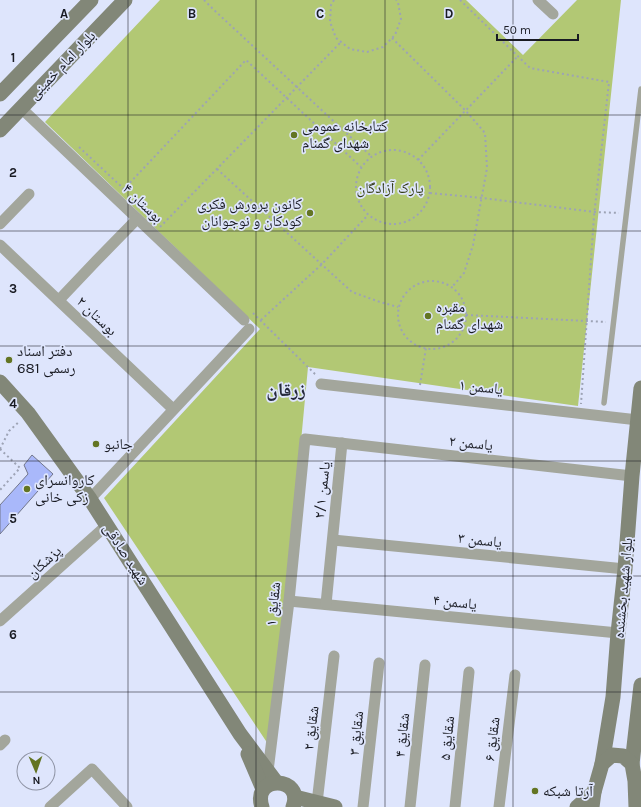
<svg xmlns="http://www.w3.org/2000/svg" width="641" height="807" viewBox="0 0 641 807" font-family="Karla,'Noto Naskh Arabic',sans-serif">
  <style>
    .green { fill: #b2c874 }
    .building { fill: #a9b8fa; stroke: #72778c }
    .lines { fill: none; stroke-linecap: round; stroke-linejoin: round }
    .path { stroke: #9da3b5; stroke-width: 2; stroke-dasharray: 2 3; stroke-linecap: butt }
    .lane { stroke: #a3a69c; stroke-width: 5.5 }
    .street { stroke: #a3a69c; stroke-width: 11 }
    .secondary { stroke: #828778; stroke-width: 15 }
    .grid { fill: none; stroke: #191b23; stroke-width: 1; stroke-opacity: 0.55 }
    .poi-dot { fill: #637523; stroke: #dee5fc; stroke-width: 1.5 }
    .labels { text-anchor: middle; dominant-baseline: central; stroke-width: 3.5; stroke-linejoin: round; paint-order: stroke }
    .street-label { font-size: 15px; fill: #191b23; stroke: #dee5fc }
    .poi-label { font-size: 15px; fill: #191b23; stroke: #dee5fc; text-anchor: start }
    .park-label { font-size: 15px; fill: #333c17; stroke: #dee5fc }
    .district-label { font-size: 19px; font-weight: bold; fill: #25293b; stroke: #dee5fc }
    .grid-label { font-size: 13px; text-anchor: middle; font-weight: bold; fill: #191b23; stroke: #dee5fc; stroke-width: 3.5; stroke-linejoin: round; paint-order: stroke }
  </style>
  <rect width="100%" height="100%" fill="#dee5fc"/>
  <!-- green -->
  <path class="green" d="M160 0H466L523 55 577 0H621L578 406 308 367 272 750 104 498 260 329 45 122Z"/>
  <!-- building -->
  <path class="building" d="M32 455 53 474 0 534V505L28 474 24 465Z"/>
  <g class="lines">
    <!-- path -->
    <g class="path">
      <path d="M204 0 213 9 371 156"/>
      <path d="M334 0 331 5 330 22 336 38 350 49 367 52 383 47 395 35 401 19 398 2 396 0"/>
      <path d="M460 0 530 68 609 82 594 216 581 404"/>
      <path d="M392 38 466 111 485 133 487 168 473 245 464 273 452 287"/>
      <path d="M79 147 124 189"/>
      <circle cx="393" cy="187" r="37"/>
      <path d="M418 160 518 56"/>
      <path d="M217 169 352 292 380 302 398 307"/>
      <path d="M123 190 246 60 361 167"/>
      <path d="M430 193 482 198 595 212 619 213"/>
      <path d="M160 227 341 42"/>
      <circle cx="432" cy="315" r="34"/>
      <path d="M253 313 315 374 317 375"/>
      <path d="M466 315 606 322"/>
      <path d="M261 320 322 264 368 215"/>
      <path d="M420 385 426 348"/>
      <path d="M0 449 20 468 0 490"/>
      <path d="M0 449 9 431 20 421"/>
    </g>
    <!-- lane -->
    <path class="lane" d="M604 403 641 89"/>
    <!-- street -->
    <g class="street">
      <path d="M538 0 553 14"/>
      <path d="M21 108 244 320"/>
      <path d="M0 224 29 194"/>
      <path d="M0 245 173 409"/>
      <path d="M59 300 96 261 137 219"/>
      <path d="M321 384 638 420"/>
      <path d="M90 499 249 329"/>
      <path d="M333 540 625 569"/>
      <path d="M289 601 618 633"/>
      <path d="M326 604 342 443"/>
      <path d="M0 621 107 525"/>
      <path d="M0 745 5 740"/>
      <path d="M268 771 289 601 305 439 632 476"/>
      <path d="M317 803 334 656"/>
      <path d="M50 807 92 769 127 807"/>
      <path d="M363 807 379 663"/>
      <path d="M410 807 425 665"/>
      <path d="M455 807 469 672"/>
      <path d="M499 807 515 675"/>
    </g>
    <!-- secondary -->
    <g class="secondary">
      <path d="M0 94 91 0"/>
      <path d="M0 130 125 0"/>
      <path d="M0 382 28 413 90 499 240 734 276 782"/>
      <path d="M248 754 263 789"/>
      <path d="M602 764 613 697 618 633 625 569 632 476 641 388"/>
      <path d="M632 764 641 685"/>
      <path d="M295 797 335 807"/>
      <path d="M262 807C251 774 305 776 293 807"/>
      <path d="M577 807 594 792"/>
      <path d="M592 807 594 792 602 764 612 755 623 756 632 764 635 781 636 807"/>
    </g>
  </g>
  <!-- grid -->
  <path class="grid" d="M128 0V807M256 0V807M385 0V807M513 0V807M0 115H641M0 231H641M0 346H641M0 461H641M0 576H641M0 692H641"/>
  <!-- markers -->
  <g class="poi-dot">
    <circle cx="294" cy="135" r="4"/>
    <circle cx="310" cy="213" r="4"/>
    <circle cx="428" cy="316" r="4"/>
    <circle cx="9" cy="360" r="4"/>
    <circle cx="96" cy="444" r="4"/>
    <circle cx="27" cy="489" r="4"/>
    <circle cx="535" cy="791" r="4"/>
  </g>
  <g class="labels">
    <!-- street labels -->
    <g class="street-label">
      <text transform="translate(62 65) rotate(-46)">بلوار امام خمینی</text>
      <text transform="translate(143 203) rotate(44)">بوستان ۴</text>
      <text transform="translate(97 316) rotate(44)">بوستان ۲</text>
      <text transform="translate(481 387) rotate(6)">یاسمن ۱</text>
      <text transform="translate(471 443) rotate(6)">یاسمن ۲</text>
      <text transform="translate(322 490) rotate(-84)">یاسمن ۲/۱</text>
      <text transform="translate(480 540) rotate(6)">یاسمن ۳</text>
      <text transform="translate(126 554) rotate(57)">شهید صادقی</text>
      <text transform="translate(44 562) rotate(-42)">پزشکان</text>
      <text transform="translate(623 588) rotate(-85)">بلوار شهید بخشنده</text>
      <text transform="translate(455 602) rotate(6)">یاسمن ۴</text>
      <text transform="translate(273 604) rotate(-84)">شقایق ۱</text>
      <text transform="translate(311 728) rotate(-83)">شقایق ۲</text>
      <text transform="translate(356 733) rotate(-84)">شقایق ۳</text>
      <text transform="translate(402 735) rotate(-84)">شقایق ۴</text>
      <text transform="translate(447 738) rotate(-84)">شقایق ۵</text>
      <text transform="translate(492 739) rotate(-83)">شقایق ۶</text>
    </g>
    <!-- poi labels -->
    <g class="poi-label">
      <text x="302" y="126">کتابخانه عمومی<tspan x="302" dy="17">شهدای گمنام</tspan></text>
      <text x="302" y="204" text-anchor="end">کانون پرورش فکری<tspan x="302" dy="17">کودکان و نوجوانان</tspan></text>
      <text x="436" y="307">مقبره<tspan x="436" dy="17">شهدای گمنام</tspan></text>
      <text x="17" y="351">دفتر اسناد<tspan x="17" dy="17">رسمی 681</tspan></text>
      <text x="104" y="444">جانبو</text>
      <text x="35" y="480">کاروانسرای<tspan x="35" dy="17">زکی خانی</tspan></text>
      <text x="543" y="791">آرتا شبکه</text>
    </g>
    <!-- park labels -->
    <g class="park-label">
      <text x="390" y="188">پارک آزادگان</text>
    </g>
    <!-- district labels -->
    <g class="district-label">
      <text x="286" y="390">زرقان</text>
    </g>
  </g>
  <g class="grid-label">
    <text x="64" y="18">A</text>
    <text x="192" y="18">B</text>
    <text x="320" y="18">C</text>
    <text x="449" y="18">D</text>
    <text x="13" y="62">1</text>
    <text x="13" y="177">2</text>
    <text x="13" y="293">3</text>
    <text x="13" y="408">4</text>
    <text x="13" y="523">5</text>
    <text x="13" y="639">6</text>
  </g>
  <!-- north arrow -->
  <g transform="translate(36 771) rotate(178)"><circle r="19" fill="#dee5fc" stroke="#8f94a5"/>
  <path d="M0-3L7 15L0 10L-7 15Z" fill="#637523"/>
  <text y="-6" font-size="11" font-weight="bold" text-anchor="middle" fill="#191b23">N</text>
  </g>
  <!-- scale -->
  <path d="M497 34v6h81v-6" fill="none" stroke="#191b23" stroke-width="2"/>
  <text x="503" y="34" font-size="12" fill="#191b23" stroke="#dee5fc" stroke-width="3" paint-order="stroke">50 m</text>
</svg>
